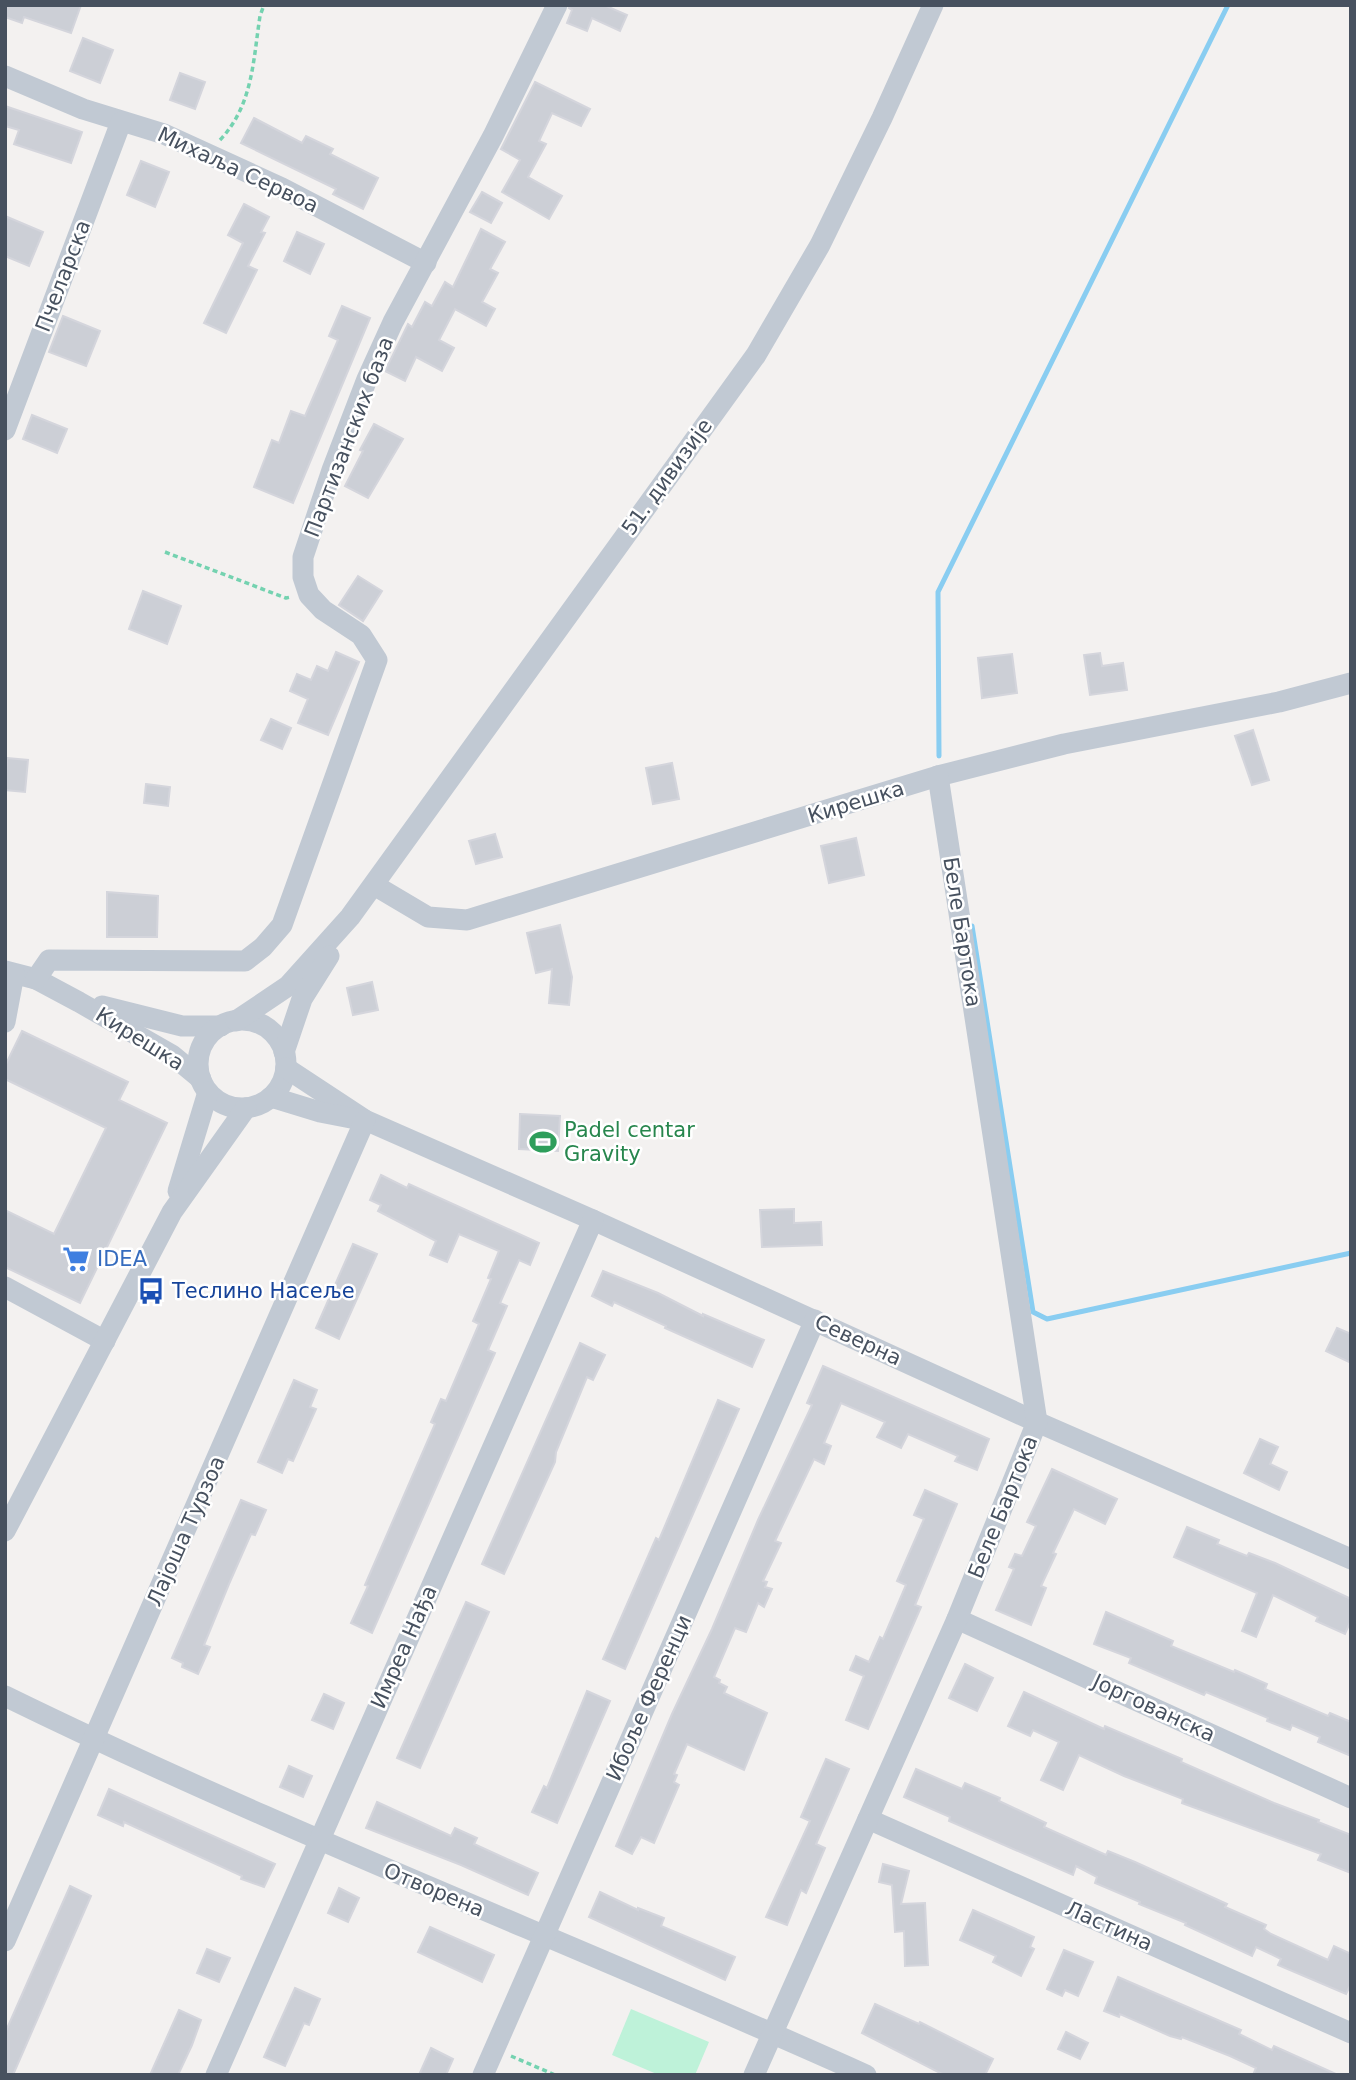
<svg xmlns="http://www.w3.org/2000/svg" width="1356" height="2080" viewBox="0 0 1356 2080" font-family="'DejaVu Sans',sans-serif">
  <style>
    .green { fill: #bef2d9 }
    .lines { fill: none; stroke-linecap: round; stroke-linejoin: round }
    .stream { stroke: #89cdf1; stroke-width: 5 }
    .building { fill: #cccfd6; stroke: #d4d5dc; stroke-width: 2 }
    .path { stroke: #74d2b0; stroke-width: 3.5; stroke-dasharray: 5 3.5; stroke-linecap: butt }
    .minor { stroke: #c1c9d3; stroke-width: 21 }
    .labels { text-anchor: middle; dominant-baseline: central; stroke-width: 5; stroke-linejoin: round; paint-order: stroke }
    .street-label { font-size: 21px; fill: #47515f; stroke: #fff }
    .leisure-label { font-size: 21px; fill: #27864d; stroke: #fff; text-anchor: start }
    .shop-label { font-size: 21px; fill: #366cbe; stroke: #fff; text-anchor: start }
    .transit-label { font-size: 21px; fill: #164399; stroke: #fff; text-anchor: start }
  </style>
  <rect width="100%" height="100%" fill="#f3f1f0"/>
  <!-- green -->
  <path class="green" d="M631 2009 709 2042 695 2075H659L612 2055Z"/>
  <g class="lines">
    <!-- stream -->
    <g class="stream">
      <path d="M939 756 938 592 1228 5"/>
      <path d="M972 926 1033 1312 1047 1319 1351 1253"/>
    </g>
  </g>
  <!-- building -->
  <g class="building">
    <path d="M5 5H81L71 33 24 17 22 23 5 17Z"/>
    <path d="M570 5H604L627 15 620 31 592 18 587 31 567 23 572 10 569 8Z"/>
    <path d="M83 38 113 50 100 83 70 71Z"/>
    <path d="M180 73 205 82 195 109 170 100Z"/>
    <path d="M535 82 590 109 581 126 552 113 539 141 546 144 528 177 562 196 549 219 502 192 520 160 501 149Z"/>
    <path d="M5 106 82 132 71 163 14 144 19 130 5 126Z"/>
    <path d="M254 118 302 143 306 136 333 149 330 154 378 178 363 209 333 194 336 189 241 143Z"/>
    <path d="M141 161 169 172 155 207 127 195Z"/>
    <path d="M482 192 502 203 491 223 470 212Z"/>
    <path d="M244 204 269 217 261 232 265 233 248 266 257 270 226 333 204 323 243 243 228 235Z"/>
    <path d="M5 216 43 232 29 266 5 256Z"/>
    <path d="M481 229 505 242 490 269 498 273 482 302 495 309 486 326 455 309 439 340 454 348 442 371 416 357 405 381 385 371 408 324 412 327 425 302 432 306 445 282 453 287Z"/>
    <path d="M297 232 324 244 310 274 284 261Z"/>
    <path d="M342 306 370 318 293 503 254 487 272 440 279 443 291 411 305 416 338 340 329 336Z"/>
    <path d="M63 316 100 331 86 366 49 352Z"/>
    <path d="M32 415 67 429 57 453 23 439Z"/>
    <path d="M374 424 403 439 368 498 345 486 363 451 360 450Z"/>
    <path d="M358 576 382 591 363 621 339 605Z"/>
    <path d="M143 591 181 606 167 644 129 629Z"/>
    <path d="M336 652 359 662 328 735 298 723 308 699 290 691 297 674 311 680 317 666 328 671Z"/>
    <path d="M1100 653 1102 666 1123 663 1127 690 1090 695 1084 655Z"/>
    <path d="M1012 654 1017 693 982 698 978 658Z"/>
    <path d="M271 719 291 728 282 749 261 740Z"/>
    <path d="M1253 730 1269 780 1252 785 1235 736Z"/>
    <path d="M7 758 28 760 25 792 5 790Z"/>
    <path d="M672 763 679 799 653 804 646 768Z"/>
    <path d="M146 784 170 787 168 806 144 803Z"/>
    <path d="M495 834 502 857 476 864 469 841Z"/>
    <path d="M856 838 864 875 829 883 821 846Z"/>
    <path d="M107 892 158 896 157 937H107Z"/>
    <path d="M560 925 572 977 569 1005 549 1003 552 969 536 973 527 933Z"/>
    <path d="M372 982 378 1010 353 1015 347 988Z"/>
    <path d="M22 1031 128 1082 119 1100 167 1123 80 1303 5 1267V1210L54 1234 106 1128 5 1079V1066Z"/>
    <path d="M520 1114 560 1116 558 1151 519 1149Z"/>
    <path d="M381 1175 407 1188 409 1184 539 1243 530 1265 519 1260 500 1303 507 1306 488 1350 495 1353 372 1633 351 1623 368 1586 365 1585 435 1424 431 1422 441 1399 446 1401 479 1324 473 1321 491 1279 488 1278 499 1251 459 1234 447 1262 430 1255 436 1241 378 1211 381 1205 370 1200Z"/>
    <path d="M794 1209V1223L821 1222 822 1245 762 1247 760 1210Z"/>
    <path d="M353 1244 377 1254 339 1339 316 1328Z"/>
    <path d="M603 1271 658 1293 703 1316V1314L764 1340 752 1367 665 1328 666 1326 614 1302 612 1306 592 1296Z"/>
    <path d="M1337 1328 1351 1334V1363L1326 1351Z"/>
    <path d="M580 1343 605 1355 593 1380 587 1377 556 1452 555 1462 504 1574 482 1564Z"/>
    <path d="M823 1366 989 1439 977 1470 955 1461 958 1456 908 1434 901 1448 877 1437 885 1422 841 1403 824 1443 831 1446 824 1464 814 1459 775 1541 781 1543 763 1581 767 1582 765 1587 772 1589 764 1607 758 1603 746 1632 735 1628 714 1677 720 1680 719 1683 727 1687 724 1693 767 1713 744 1770 687 1744 674 1774 677 1775 674 1782 679 1785 654 1843 641 1837 632 1854 616 1846 672 1714 712 1629 758 1520 812 1405 807 1403Z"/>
    <path d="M294 1380 317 1390 310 1407 316 1409 293 1461 288 1459 282 1473 258 1462Z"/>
    <path d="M718 1400 739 1409 625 1669 603 1659 656 1538 659 1540Z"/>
    <path d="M1260 1439 1278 1447 1270 1464 1287 1472 1279 1490 1244 1473Z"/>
    <path d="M1052 1469 1117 1499 1105 1524 1074 1509 1053 1553 1056 1554 1041 1586 1046 1588 1031 1625 996 1610 1014 1569 1009 1567 1015 1554 1022 1556 1036 1526 1027 1522Z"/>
    <path d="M925 1490 957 1504 915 1605 921 1607 868 1729 846 1720 864 1676 850 1670 856 1656 869 1662 880 1637 883 1639 906 1585 897 1581 924 1519 914 1515Z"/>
    <path d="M241 1500 266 1510 255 1535 251 1534 229 1584 204 1645 210 1647 198 1674 182 1667 183 1663 172 1658Z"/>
    <path d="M1187 1527 1219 1540 1217 1544 1247 1556 1249 1553 1275 1563 1351 1599V1620L1345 1634 1316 1621 1318 1617 1273 1595 1256 1637 1242 1631 1257 1593 1174 1557Z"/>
    <path d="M466 1602 489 1612 420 1768 397 1758Z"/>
    <path d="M1106 1612 1173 1641 1171 1646 1234 1672 1235 1670 1267 1684 1265 1689 1328 1716 1330 1713 1351 1722V1756L1318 1742 1320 1737 1292 1725 1290 1730 1267 1721 1268 1718 1206 1692 1204 1695 1129 1663 1131 1658 1094 1644Z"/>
    <path d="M965 1664 993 1678 977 1711 949 1698Z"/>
    <path d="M587 1691 610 1701 557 1823 532 1812 544 1786 547 1788Z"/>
    <path d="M1024 1692 1104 1729 1105 1726 1182 1759 1181 1762 1274 1803 1319 1820 1318 1822 1351 1835V1873L1318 1860 1321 1854 1182 1803 1183 1799 1124 1776 1079 1755 1063 1790 1041 1780 1059 1742 1033 1730 1030 1736 1008 1726Z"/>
    <path d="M324 1694 344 1703 333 1729 312 1720Z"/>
    <path d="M826 1759 849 1769 816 1844 825 1848 806 1893 801 1890 787 1925 766 1917 810 1821 801 1817Z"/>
    <path d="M289 1766 312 1776 303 1797 280 1787Z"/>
    <path d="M916 1769 962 1789 965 1783 1000 1798 999 1801 1046 1823 1044 1827 1106 1855 1108 1851 1135 1862 1227 1904 1225 1907 1266 1925 1264 1929 1271 1934 1328 1960 1334 1946 1351 1954V1984L1346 1994 1278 1965 1281 1959 1256 1947 1252 1956 1185 1925 1186 1923 1139 1904 1140 1902 1095 1883 1097 1877 1076 1866 1073 1875 949 1821 950 1817 904 1797Z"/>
    <path d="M109 1789 275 1864 264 1887 241 1879 242 1876 124 1822 123 1826 98 1815Z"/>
    <path d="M377 1802 451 1836 455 1828 477 1838 474 1844 538 1873 528 1895 461 1865 366 1828Z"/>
    <path d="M883 1864 909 1871 901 1904 925 1903 928 1965 905 1966 904 1931 895 1932 892 1885 879 1882Z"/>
    <path d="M70 1886 91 1896 13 2075H5V2033Z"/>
    <path d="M339 1888 359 1898 348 1922 328 1913Z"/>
    <path d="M600 1892 638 1910V1908L664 1918 661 1926 735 1957 725 1980 589 1917Z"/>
    <path d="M973 1910 1034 1937 1030 1947 1034 1949 1021 1976 993 1962 996 1956 960 1940Z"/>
    <path d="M430 1927 494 1955 482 1982 418 1952Z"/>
    <path d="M207 1949 230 1958 219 1982 197 1973Z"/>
    <path d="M1064 1950 1093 1962 1078 1996 1065 1990 1062 1996 1047 1989Z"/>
    <path d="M1118 1977 1241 2030 1239 2034 1272 2050 1274 2046 1338 2075H1253L1256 2068 1230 2056 1182 2037 1181 2039 1170 2036 1120 2014 1119 2017 1104 2011Z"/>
    <path d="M295 1988 320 1999 309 2025 304 2023 285 2066 264 2057Z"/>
    <path d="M875 2004 919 2024 920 2022 993 2059 985 2075H944L862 2033Z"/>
    <path d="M179 2010 201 2020 192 2045 178 2075H150Z"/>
    <path d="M1066 2032 1088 2043 1080 2059 1058 2049Z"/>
    <path d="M431 2048 453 2059 446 2075H419Z"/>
  </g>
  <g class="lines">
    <!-- path -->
    <g class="path">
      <path d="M220 140C253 105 253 61 260 16L264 5"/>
      <path d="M165 552 286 598 291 597"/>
      <path d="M511 2056 555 2075"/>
    </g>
    <!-- minor -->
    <g class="minor">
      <path d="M5 76 83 109 164 134 282 188 426 263"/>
      <path d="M5 430 121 122"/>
      <path d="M374 885 428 917 467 920 938 776 1064 744 1279 702 1351 683"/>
      <path d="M5 971 36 979 79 1002 172 1055 201 1079"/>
      <path d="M36 979 49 960 245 961 263 947 282 925 377 660 361 635 323 610 309 595 303 577V557L332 470 367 379 393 322 493 136 557 5"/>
      <path d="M102 1006 182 1026H221"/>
      <circle cx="242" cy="1064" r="44"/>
      <path d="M236 1021 288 986 350 917 756 355 820 245 882 118 933 5"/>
      <path d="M5 1022 14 974"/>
      <path d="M284 1052 302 999 329 956"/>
      <path d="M286 1068 365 1120 593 1220 1037 1422 1351 1559"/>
      <path d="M271 1097 320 1112 356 1119"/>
      <path d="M178 1191 208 1092"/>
      <path d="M5 1287 105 1341"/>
      <path d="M5 1531 172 1212 246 1108"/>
      <path d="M957 1619 1351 1798"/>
      <path d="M5 1696C287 1834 580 1946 866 2075"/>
      <path d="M868 1819 1351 2033"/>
      <path d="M5 1941 365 1120"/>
      <path d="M216 2075 593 1220"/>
      <path d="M483 2075 815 1320"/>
      <path d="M754 2075 957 1619 1037 1422 938 776"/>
    </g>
  </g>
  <!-- icons -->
  <defs>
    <symbol id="stadium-bare" viewBox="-9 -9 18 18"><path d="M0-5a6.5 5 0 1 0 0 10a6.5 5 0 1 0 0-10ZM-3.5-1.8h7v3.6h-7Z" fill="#2e9e5b" stroke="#fff" stroke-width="2.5" paint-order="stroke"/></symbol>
    <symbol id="supermarket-bare" viewBox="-9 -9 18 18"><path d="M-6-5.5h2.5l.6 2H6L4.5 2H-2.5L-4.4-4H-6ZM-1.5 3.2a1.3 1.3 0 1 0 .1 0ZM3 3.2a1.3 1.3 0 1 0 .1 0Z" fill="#3f7fe0" stroke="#fff" stroke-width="2.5" paint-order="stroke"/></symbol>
    <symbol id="bus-bare" viewBox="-9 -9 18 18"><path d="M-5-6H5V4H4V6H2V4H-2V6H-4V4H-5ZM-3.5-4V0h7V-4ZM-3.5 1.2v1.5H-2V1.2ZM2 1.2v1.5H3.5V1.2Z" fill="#1a4fb4" stroke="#fff" stroke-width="2.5" paint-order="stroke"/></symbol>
  </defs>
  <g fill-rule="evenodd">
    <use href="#stadium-bare" x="524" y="1123" width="38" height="38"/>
    <use href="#supermarket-bare" x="57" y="1240" width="38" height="38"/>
    <use href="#bus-bare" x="132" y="1272" width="38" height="38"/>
  </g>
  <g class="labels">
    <!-- street labels -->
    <g class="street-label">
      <text transform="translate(238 170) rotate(25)">Михаља Сервоа</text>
      <text transform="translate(63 276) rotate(-69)">Пчеларска</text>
      <text transform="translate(349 437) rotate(-69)">Партизанских база</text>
      <text transform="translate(667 477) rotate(-54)">51. дивизије</text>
      <text transform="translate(856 802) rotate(-17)">Кирешка</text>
      <text transform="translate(962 932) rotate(81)">Беле Бартока</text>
      <text transform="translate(140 1039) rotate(32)">Кирешка</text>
      <text transform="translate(858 1340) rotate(25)">Северна</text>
      <text transform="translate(1003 1507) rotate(-68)">Беле Бартока</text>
      <text transform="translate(186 1531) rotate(-66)">Лајоша Турзоа</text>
      <text transform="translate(404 1647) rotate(-66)">Имреа Нађа</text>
      <text transform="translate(649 1698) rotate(-66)">Ибоље Ференци</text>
      <text transform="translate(1154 1708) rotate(25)">Јоргованска</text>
      <text transform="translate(434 1890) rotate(23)">Отворена</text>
      <text transform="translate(1109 1926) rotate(24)">Ластина</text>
    </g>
    <!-- leisure labels -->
    <g class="leisure-label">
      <text x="564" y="1130">Padel centar<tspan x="564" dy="24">Gravity</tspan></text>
    </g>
    <!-- shop labels -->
    <g class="shop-label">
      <text x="97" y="1259">IDEA</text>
    </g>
    <!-- transit labels -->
    <g class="transit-label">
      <text x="172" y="1291">Теслино Насеље</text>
    </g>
  </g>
  <!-- border -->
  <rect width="1356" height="2080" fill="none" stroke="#47515f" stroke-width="14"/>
</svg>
